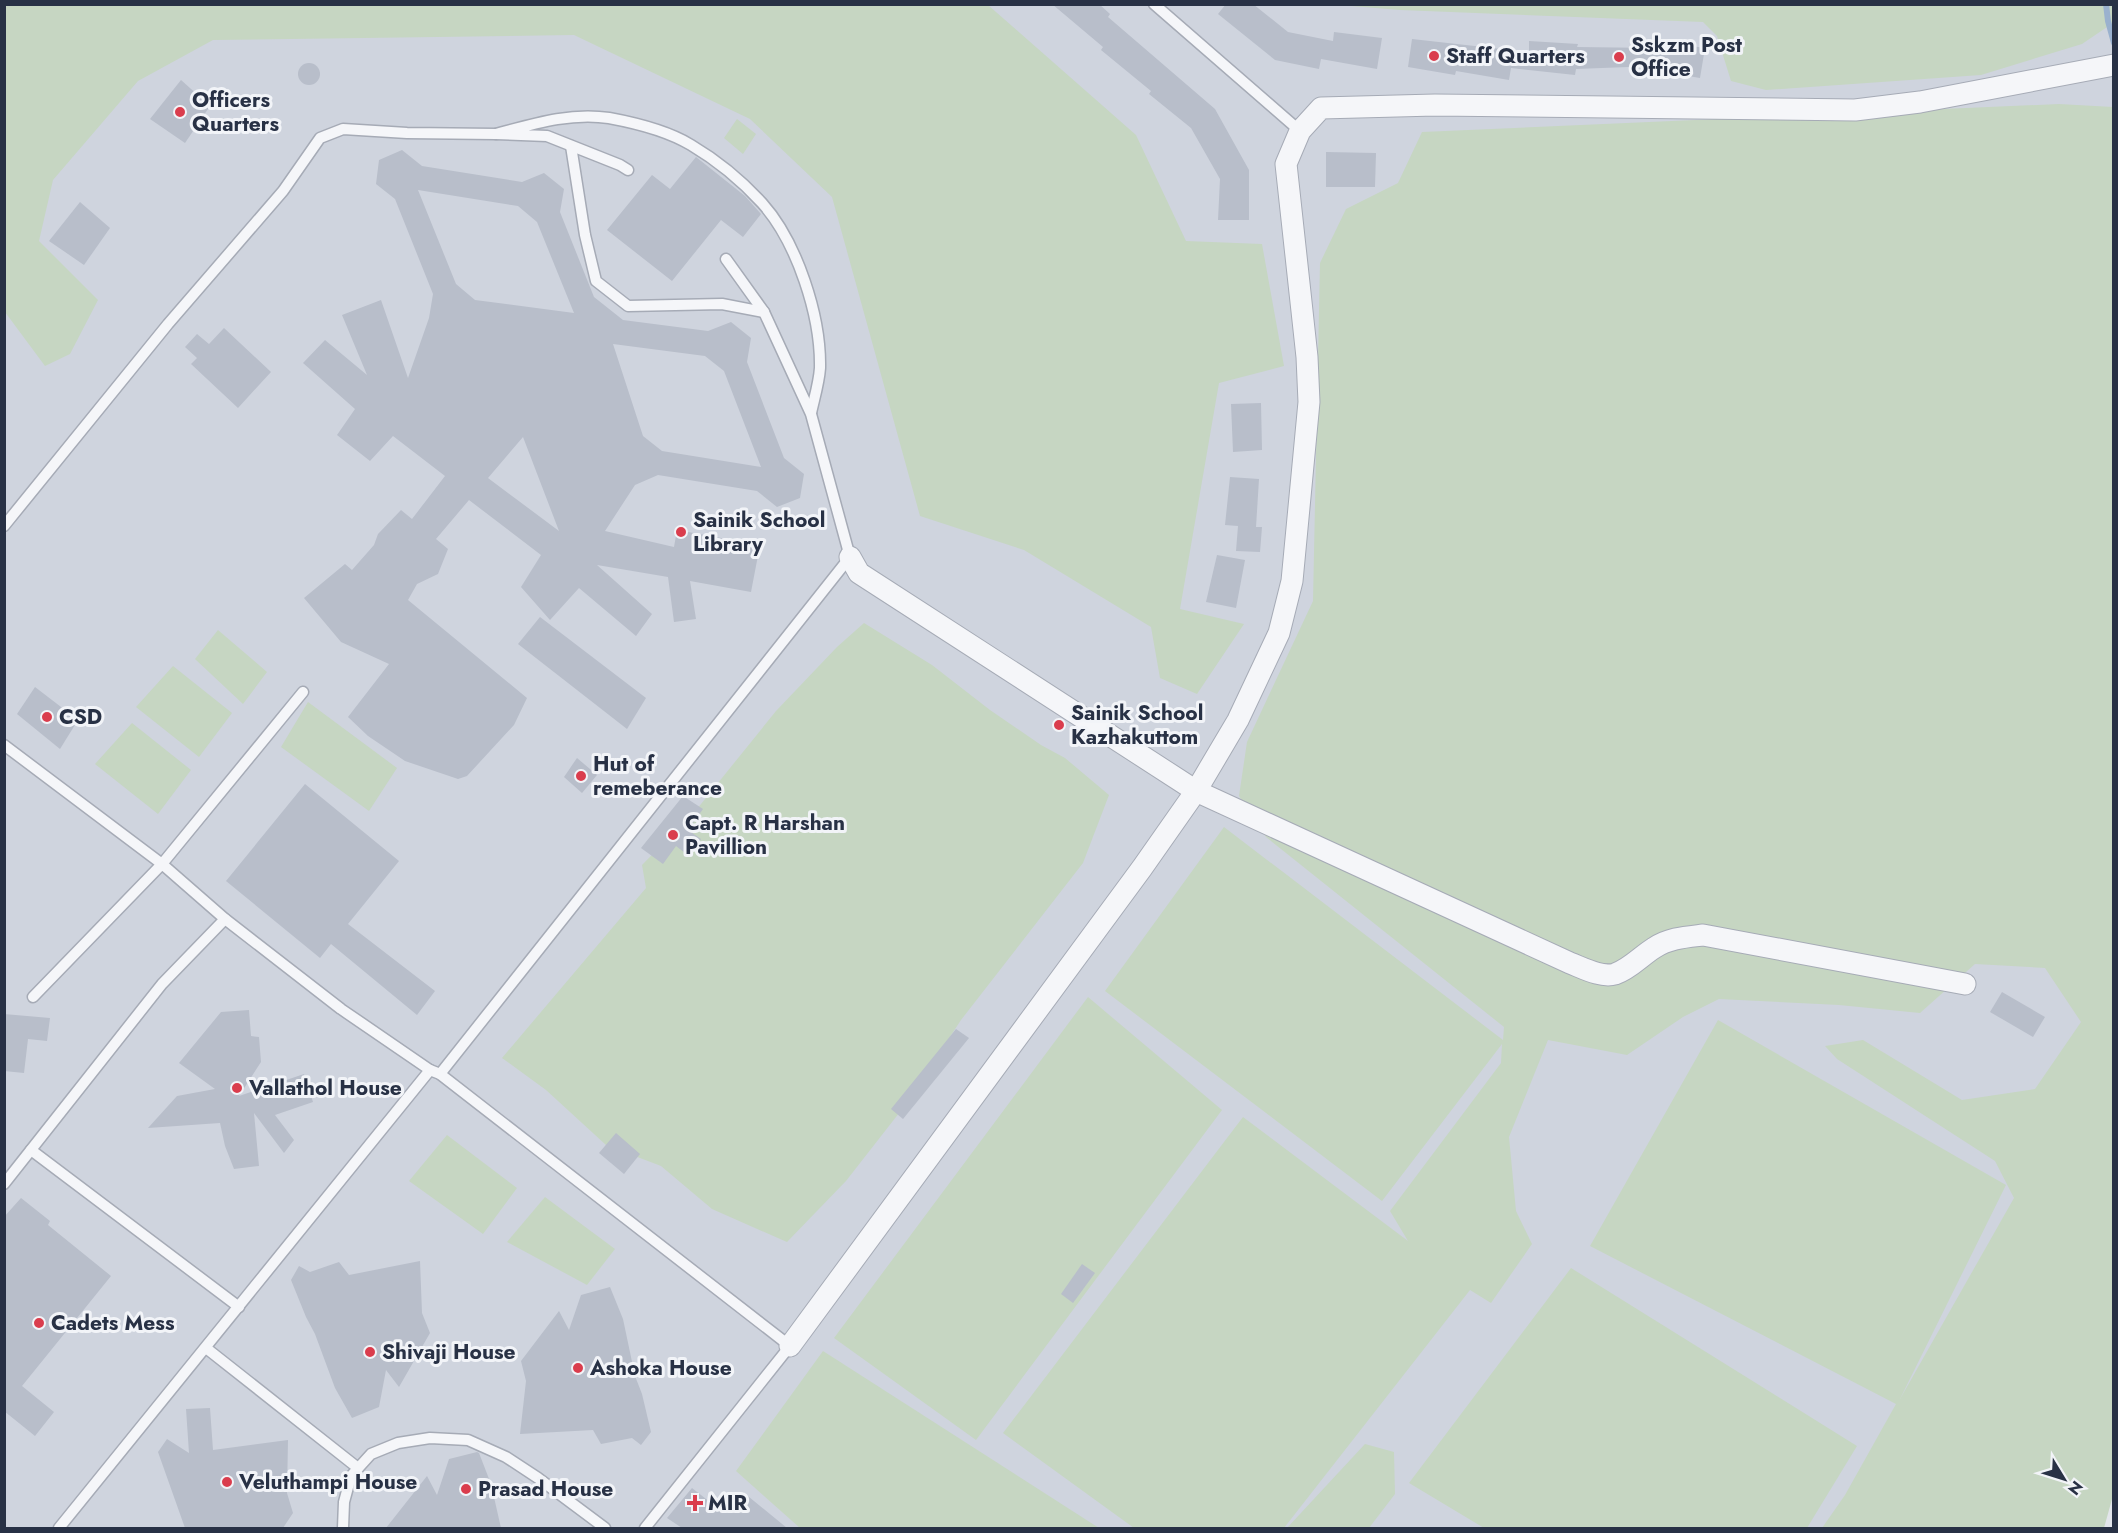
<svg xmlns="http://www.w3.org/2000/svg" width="2118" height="1533" viewBox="0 0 2118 1533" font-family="Jost,sans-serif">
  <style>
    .built { fill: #cfd4de }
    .green { fill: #c6d6c2 }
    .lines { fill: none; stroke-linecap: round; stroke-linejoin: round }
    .stream { stroke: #9ab1ce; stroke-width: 6 }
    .building { fill: #b8beca; fill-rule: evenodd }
    .service-casing { stroke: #a6abb6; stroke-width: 13 }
    .minor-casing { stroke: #a6abb6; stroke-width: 23 }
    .service { stroke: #f5f6f9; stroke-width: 10 }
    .minor { stroke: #f5f6f9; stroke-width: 21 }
    .poi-dot { fill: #da3d4d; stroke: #f2f4f8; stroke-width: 2 }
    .labels { text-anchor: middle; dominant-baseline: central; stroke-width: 6; stroke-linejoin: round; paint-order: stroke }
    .poi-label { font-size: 21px; font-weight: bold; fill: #283145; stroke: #f2f4f8; text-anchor: start }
  </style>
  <rect width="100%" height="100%" fill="#e2e5eb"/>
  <!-- built -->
  <path class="built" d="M5 5H2113L2114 1446 2091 1528H5Z"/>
  <!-- green -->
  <g class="green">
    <path d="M2113 4V23L2082 44 1981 75 1766 90 1731 81 1717 36 1703 22 1400 10 1339 5Z"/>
    <path d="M988 5 1136 135 1186 241 1262 244 1284 366 1219 383 1180 609 1244 624 1197 694 1160 678 1151 627 1024 550 920 516 832 197 750 119 574 35 213 40 138 81 53 180 39 241 98 300 70 354 45 366 5 312V5Z"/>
    <path d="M2059 104 2113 107 2114 1492 2104 1528H1822L1845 1495 1896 1404 1590 1246 1718 1020 2006 1185 1900 1399 2014 1198 1995 1161 1837 1059 1825 1046 1863 1040 1962 1100 2035 1089 2081 1022 2045 968 1975 964 1920 1013 1839 1005 1719 999 1683 1017 1627 1055 1548 1040 1509 1137 1516 1211 1532 1244 1491 1303 1470 1290 1284 1528H1134L1003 1433 1243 1117 1408 1241 1390 1211 1501 1063 1502 1044 1382 1201 1105 991 1224 827 1503 1040 1504 1027 1266 837 1239 796 1247 742 1313 601 1320 263 1346 209 1398 183 1422 132Z"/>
    <path d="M737 119 756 134 743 154 724 138Z"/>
    <path d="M864 623 932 665 990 710 1041 745 1065 758 1109 795 1083 863 961 1020 903 1108 846 1181 787 1242 712 1209 661 1166 606 1145 546 1090 502 1058 646 888 642 865 697 809 776 711 837 647Z"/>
    <path d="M218 630 267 672 243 704 195 659Z"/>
    <path d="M173 666 232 713 199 757 136 707Z"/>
    <path d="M308 702 397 768 369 811 281 747Z"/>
    <path d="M132 723 191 770 158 814 95 764Z"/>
    <path d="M1088 997 1222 1110 976 1440 834 1338Z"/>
    <path d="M447 1135 517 1188 483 1234 409 1181Z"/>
    <path d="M545 1197 615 1249 587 1285 507 1242Z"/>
    <path d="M1571 1268 1857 1446 1807 1528H1484L1409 1483Z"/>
    <path d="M823 1351 1099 1528H800L736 1471Z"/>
    <path d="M1365 1444 1394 1452 1395 1494 1369 1528H1287Z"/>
  </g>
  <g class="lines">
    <!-- stream -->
    <path class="stream" d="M2106 4 2108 21 2114 43"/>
  </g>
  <!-- building -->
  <g class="building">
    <path d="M1052 4H1099L1110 14 1108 17 1215 109 1249 170V220H1218L1220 179 1191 128 1149 94 1151 91 1101 50 1103 47Z"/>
    <path d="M1226 4H1253L1288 32 1333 41 1334 32 1382 38 1377 69 1321 59 1319 69 1275 60 1218 14Z"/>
    <path d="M1412 39 1529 52V41L1578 44 1577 47 1656 48 1657 41 1705 48 1700 78 1653 70 1654 66 1576 69 1575 75 1511 68 1509 80 1456 71 1455 75 1408 67Z"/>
    <circle cx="309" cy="74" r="11"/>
    <path d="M181 80 210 106 185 143 150 119Z"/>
    <path d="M402 150 422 166 522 182 544 173 564 189 560 212 594 297 623 320 708 331 731 322 751 338 747 362 784 458 804 474 800 498 777 507 757 491 658 475 635 485 605 531 674 547 677 530 760 545 751 592 690 581 696 619 674 622 668 577 597 565 652 614 636 636 579 588 550 620 521 587 541 555 469 500 436 539 448 549 438 574 417 584 408 600 527 698 514 725 467 776 458 779 405 761 368 736 348 717 389 664 341 642 304 598 345 564 352 570 374 545 378 534 401 510 412 519 445 476 393 436 370 461 337 435 355 409 303 363 325 340 367 375 342 315 381 300 408 378 429 318 433 294 395 199 376 184 379 160ZM418 190 518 206 537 222 574 313 475 300 456 284ZM613 344 705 356 724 371 761 467 662 451 643 436ZM523 437 559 531 488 478Z"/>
    <path d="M1326 152 1376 153 1375 187H1326Z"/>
    <path d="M696 157 745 196 761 214 743 237 721 220 672 281 607 230 652 175 670 189Z"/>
    <path d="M80 202 110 228 84 265 49 241Z"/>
    <path d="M224 328 271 372 238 408 191 364 197 358 185 347 197 334 209 344Z"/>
    <path d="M1261 403 1262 450 1233 452 1231 404Z"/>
    <path d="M1230 477 1259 479 1256 527H1262L1260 552 1236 551 1238 526 1225 525Z"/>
    <path d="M1217 555 1245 560 1236 608 1206 602Z"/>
    <path d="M540 617 646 698 627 729 518 644Z"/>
    <path d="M35 687 78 720 60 749 17 714Z"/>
    <path d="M577 758 597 775 582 793 564 777Z"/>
    <path d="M305 784 399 861 348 924 435 991 417 1015 331 944 320 958 226 881Z"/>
    <path d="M683 796 703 809 688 830 701 839 689 856 676 846 663 864 641 848Z"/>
    <path d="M2002 992 2045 1017 2033 1037 1990 1012Z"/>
    <path d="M249 1010 251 1036 259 1037 261 1062 239 1096 304 1074 313 1102 275 1115 294 1140 284 1153 254 1113 259 1166 234 1169 225 1146 220 1123 148 1128 177 1096 215 1089 179 1063 221 1012Z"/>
    <path d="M4 1014 50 1018 47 1041 28 1039 24 1073 4 1071Z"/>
    <path d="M956 1029 969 1038 903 1119 891 1109Z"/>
    <path d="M616 1133 640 1154 624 1174 599 1153Z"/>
    <path d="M21 1198 50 1221 48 1225 111 1276 22 1386 54 1412 35 1436 4 1411V1217Z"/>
    <path d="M420 1261 422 1313 430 1333 399 1387 386 1370 379 1407 352 1418 335 1388 315 1334 306 1317 291 1280 299 1266 310 1272 339 1262 349 1275Z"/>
    <path d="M1082 1264 1095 1273 1073 1303 1061 1294Z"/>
    <path d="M610 1287 623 1319 635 1376 642 1394 651 1432 641 1445 632 1438 601 1444 593 1430 520 1434 526 1381 521 1361 559 1311 569 1330 581 1295Z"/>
    <path d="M210 1408 213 1450 288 1440 287 1493 293 1513 283 1528H185L158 1452 167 1439 189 1453 186 1409Z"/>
    <path d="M477 1452 479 1453 491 1484 501 1528H386L427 1476 437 1495 449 1459Z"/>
    <path d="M692 1488 724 1513 743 1492 787 1528H682L667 1518Z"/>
  </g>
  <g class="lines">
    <defs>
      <g id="service">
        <path d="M1154 4 1300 131"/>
        <path d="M571 146 585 235 596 281 628 306 722 304 764 312"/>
        <path d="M628 170 620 165 547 136 496 134C533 124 571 112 609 118 636 123 668 131 691 145 718 161 741 180 762 203 797 242 821 316 820 368 819 383 814 399 811 413"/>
        <path d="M4 526 168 324 283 191 320 138 343 129 407 133 496 134"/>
        <path d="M4 745 162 864 303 692"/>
        <path d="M33 997 162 864 225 919 341 1009 430 1070"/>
        <path d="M440 1074 850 557 811 414 764 312 726 259"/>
        <path d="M31 1150 239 1307"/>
        <path d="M4 1184 162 984 225 919"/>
        <path d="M206 1348 358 1468"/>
        <path d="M59 1528 430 1070 440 1074 790 1346 645 1528"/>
        <path d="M343 1528 344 1502 351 1476 371 1454 398 1443 430 1438 468 1440 506 1457 538 1478 605 1528"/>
      </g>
      <g id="minor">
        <path d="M850 557 859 573 1196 791 1570 963C1583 968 1601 978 1615 974 1630 969 1641 956 1654 948 1669 938 1686 937 1703 935L1965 984"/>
        <path d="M790 1346 1142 868 1196 791 1238 720 1279 633 1292 581 1309 402 1307 357 1286 164 1300 131 1321 108 1435 105 1855 110 1920 102 2114 65"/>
      </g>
    </defs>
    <!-- service casing -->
    <use href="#service" class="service-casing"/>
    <!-- minor casing -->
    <use href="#minor" class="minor-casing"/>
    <!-- service -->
    <use href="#service" class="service"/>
    <!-- minor -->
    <use href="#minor" class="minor"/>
  </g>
  <!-- markers -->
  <g class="poi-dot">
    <circle cx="1434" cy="56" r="6"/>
    <circle cx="1619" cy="57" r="6"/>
    <circle cx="180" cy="112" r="6"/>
    <circle cx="681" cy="532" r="6"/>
    <circle cx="47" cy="717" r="6"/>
    <circle cx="1059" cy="725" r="6"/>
    <circle cx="581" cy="776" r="6"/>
    <circle cx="673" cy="835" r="6"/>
    <circle cx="237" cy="1088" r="6"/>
    <circle cx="39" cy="1323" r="6"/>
    <circle cx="370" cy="1352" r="6"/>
    <circle cx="578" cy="1368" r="6"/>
    <circle cx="227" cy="1482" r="6"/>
    <circle cx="466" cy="1489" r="6"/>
    <path d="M692 1494h6v6h6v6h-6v6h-6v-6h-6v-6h6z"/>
  </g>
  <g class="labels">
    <!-- poi labels -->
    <g class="poi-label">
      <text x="1631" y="45">Sskzm Post<tspan x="1631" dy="24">Office</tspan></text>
      <text x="1446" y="56">Staff Quarters</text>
      <text x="192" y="100">Officers<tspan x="192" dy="24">Quarters</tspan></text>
      <text x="693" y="520">Sainik School<tspan x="693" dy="24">Library</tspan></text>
      <text x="1071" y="713">Sainik School<tspan x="1071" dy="24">Kazhakuttom</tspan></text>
      <text x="59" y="717">CSD</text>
      <text x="593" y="764">Hut of<tspan x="593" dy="24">remeberance</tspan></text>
      <text x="685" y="823">Capt. R Harshan<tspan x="685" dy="24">Pavillion</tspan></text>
      <text x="249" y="1088">Vallathol House</text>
      <text x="51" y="1323">Cadets Mess</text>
      <text x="382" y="1352">Shivaji House</text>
      <text x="590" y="1368">Ashoka House</text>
      <text x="239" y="1482">Veluthampi House</text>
      <text x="478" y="1489">Prasad House</text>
      <text x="708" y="1503">MIR</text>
    </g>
  </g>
  <!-- border -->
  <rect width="2118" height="1533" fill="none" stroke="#283145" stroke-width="12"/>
  <!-- north arrow -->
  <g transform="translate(2064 1479) rotate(128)" stroke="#f2f4f8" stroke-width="4.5" paint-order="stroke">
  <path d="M0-4.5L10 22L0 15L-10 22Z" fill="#283145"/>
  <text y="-9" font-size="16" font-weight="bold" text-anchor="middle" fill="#283145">N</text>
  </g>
</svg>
